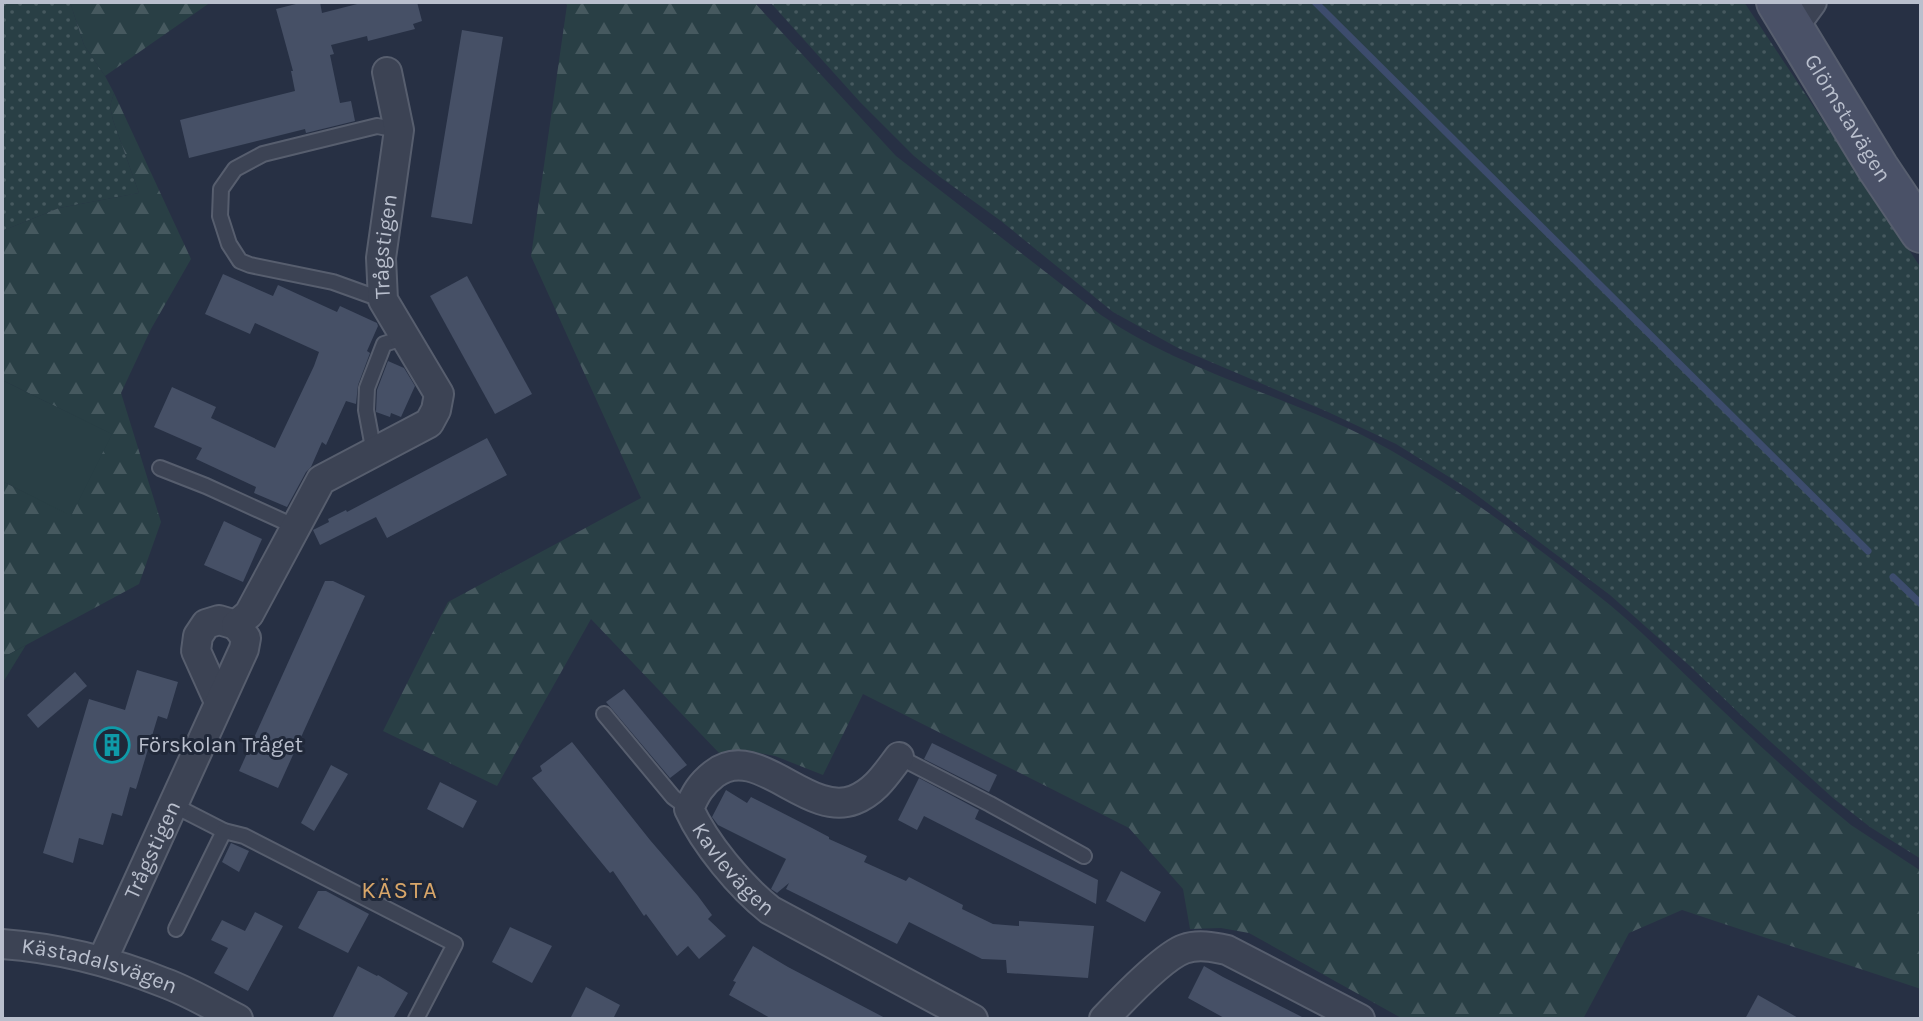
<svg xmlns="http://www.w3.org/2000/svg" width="1923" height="1021" viewBox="0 0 1923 1021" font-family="Karla,sans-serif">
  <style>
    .grass { fill: url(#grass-dots) }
    .forest { fill: url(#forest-firs) }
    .park { fill: #293f45 }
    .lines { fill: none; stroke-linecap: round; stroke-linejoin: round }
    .stream { stroke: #3d4c6d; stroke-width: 7 }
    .building { fill: #465066 }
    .service-casing { stroke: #575e6e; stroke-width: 18 }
    .minor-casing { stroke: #575e6e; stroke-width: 32 }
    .secondary-casing { stroke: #575e6e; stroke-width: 44 }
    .service { stroke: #3c4354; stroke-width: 14 }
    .minor { stroke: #3c4354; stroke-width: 28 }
    .secondary { stroke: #4a5167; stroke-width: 40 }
    .labels { text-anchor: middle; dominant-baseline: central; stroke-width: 6; stroke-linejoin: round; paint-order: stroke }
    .street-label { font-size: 22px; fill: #b9bfcd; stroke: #202839 }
    .poi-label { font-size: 22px; fill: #b9bfcd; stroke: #202839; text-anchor: start }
    .neighbourhood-label { font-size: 24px; letter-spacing: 2px; fill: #d8a669; stroke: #202839 }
  </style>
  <defs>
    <pattern id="grass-dots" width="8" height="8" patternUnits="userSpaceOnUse" patternTransform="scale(2)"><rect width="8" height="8" fill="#293f45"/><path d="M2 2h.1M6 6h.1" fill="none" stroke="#46595f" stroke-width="1.8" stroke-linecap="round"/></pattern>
    <pattern id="forest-firs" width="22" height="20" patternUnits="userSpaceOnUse" patternTransform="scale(2)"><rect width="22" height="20" fill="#293f45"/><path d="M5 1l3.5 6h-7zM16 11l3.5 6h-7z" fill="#46595f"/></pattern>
  </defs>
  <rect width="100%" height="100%" fill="#273044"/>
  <!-- grass -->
  <g class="grass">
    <path d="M2 2H70L84 45 105 76 114 93 110 106 113 120 139 193 59 208 2 231Z"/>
    <path d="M770 2H1744L1921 268V859L1870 827 1833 798 1740 714 1691 667 1610 595 1470 490 1396 444 1328 412 1178 348 1113 312 1001 221 940 177 914 156 860 102Z"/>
  </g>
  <!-- forest -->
  <g class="forest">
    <path d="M70 2H211L105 76 84 45Z"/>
    <path d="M564 2H754L896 156 1101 315C1190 376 1299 398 1392 451 1469 495 1542 550 1610 605 1640 630 1667 657 1695 684 1734 722 1774 759 1815 795L1851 825 1921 871V989L1682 910 1629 933 1583 1019H1403L1249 933 1221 928 1190 929 1183 889 1129 828 863 694 823 775 775 756 749 751 720 754 591 619 497 786 383 731 448 602 641 498 531 256 567 5Z"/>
    <path d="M114 93 191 259 151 329 121 393 161 522 139 584 2 658V481L71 515 111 434 2 380V231L59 208 139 193 113 120 110 106Z"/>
  </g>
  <!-- park -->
  <g class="park">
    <path d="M2 380 112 434 71 516 2 481Z"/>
    <path d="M26 645 2 684V658Z"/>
  </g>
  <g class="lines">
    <!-- stream -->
    <g class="stream">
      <path d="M1315 2 1868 551"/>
      <path d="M1893 577 1921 604"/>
    </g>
  </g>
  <!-- building -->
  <g class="building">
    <path d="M304 2H320L322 13 365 2H417L422 21 413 24 415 29 368 41 367 36 331 45 334 54 330 55 340 103 351 101 355 121 306 133 305 129 189 158 180 120 295 91 291 71H293L276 9Z"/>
    <path d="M462 30 503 37 472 224 431 217Z"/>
    <path d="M223 274 273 296 278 285 337 312 340 306 377 323 378 326 367 351 370 353 358 385 356 404 346 401 326 445 322 442 311 467 306 472 287 507 254 493 256 487 196 459 202 448 154 427 172 387 216 407 211 418 275 448 314 366 319 352 255 323 250 334 205 314Z"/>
    <path d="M467 276 532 394 495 414 430 296Z"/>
    <path d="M388 361 404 368 415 386 401 417 391 413 390 417 376 412 377 390Z"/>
    <path d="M487 438 507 475 387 538 376 517 320 545 313 530 329 522 328 519 346 510 347 512Z"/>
    <path d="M224 521 262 539 243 582 204 565Z"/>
    <path d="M325 581H333L365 596 278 788 239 771Z"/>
    <path d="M137 670 178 682 167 719 158 716 136 789 130 787 122 816 112 813 103 845 79 838 73 863 43 853 89 699 125 710Z"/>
    <path d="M75 672 87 686 38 728 27 715Z"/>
    <path d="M624 689 687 765 670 778 606 702Z"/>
    <path d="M572 742 650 840 698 896 712 915 708 919 726 936 699 959 688 946 677 956 646 914 644 916 613 871 610 873 532 778 542 771 540 766Z"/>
    <path d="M932 743 997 775 989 792 924 759Z"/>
    <path d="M331 765 348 774 314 831 301 823Z"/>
    <path d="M919 778 979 810 975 819 1098 880 1096 904 924 816 917 830 898 820Z"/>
    <path d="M440 782 477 801 463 828 427 809Z"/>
    <path d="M726 790 747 803 751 797 812 828 829 837V839L867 856 864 862 906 881 909 877 963 905 962 909 993 924 1019 926V921L1094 926 1088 978 1007 973 1006 960 982 959 909 922 897 944 786 889 789 883 777 893 771 889 786 859 718 825 712 817Z"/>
    <path d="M231 843 249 851 239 872 222 862Z"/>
    <path d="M1121 871 1161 892 1145 922 1106 901Z"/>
    <path d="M318 891H326L369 914 348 953 298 928Z"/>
    <path d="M255 912 283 926 248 991 214 973 228 948 211 940 222 920 245 931Z"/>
    <path d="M510 927 552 946 532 983 492 962Z"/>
    <path d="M753 946 788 967 887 1019H772L729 995 736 982 733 981Z"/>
    <path d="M358 966 377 976 378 975 408 993 393 1019H332Z"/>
    <path d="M1204 966 1223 977 1306 1019H1226L1188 998Z"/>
    <path d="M586 987 620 1005 613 1019H570Z"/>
    <path d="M1758 995 1800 1019H1745Z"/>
  </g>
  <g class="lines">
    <defs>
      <g id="service">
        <path d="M383 300 333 282 250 265 240 261 229 244 220 216 221 189 235 169 263 154 377 126 399 130"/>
        <path d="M374 453 366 410 367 388 384 344 406 337"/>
        <path d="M160 468 206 486 296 527"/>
        <path d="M604 714 673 797 689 809"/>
        <path d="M899 757 990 804 1084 856"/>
        <path d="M172 807 183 810 224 831 244 836 455 944 416 1019"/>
        <path d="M176 929 224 831"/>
      </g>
      <g id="minor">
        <path d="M1793 28 1812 2"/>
        <path d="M219 702 196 651 198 636 206 624 219 620 236 625"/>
        <path id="s1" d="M899 757C886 774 875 792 854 800 807 818 757 740 714 774 701 784 695 794 689 809 705 844 740 886 770 910L973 1019"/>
        <path id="s2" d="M2 944C58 948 113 962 165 983 190 992 214 1007 238 1019"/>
        <path id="s3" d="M102 961 244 649 246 638 236 625 249 614 321 480 429 423 436 410 439 394 383 300 381 258 399 130 387 72"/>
        <path d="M1104 1019C1120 1002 1164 956 1184 949 1198 944 1213 947 1227 950L1360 1019"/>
      </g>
      <g id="secondary">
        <path id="s4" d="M1777 2 1878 168 1921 232"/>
      </g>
    </defs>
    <!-- service casing -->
    <use href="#service" class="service-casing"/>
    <!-- minor casing -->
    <use href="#minor" class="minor-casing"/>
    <!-- secondary casing -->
    <use href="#secondary" class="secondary-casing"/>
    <!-- service -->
    <use href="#service" class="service"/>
    <!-- minor -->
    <use href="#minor" class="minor"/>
    <!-- secondary -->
    <use href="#secondary" class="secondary"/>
  </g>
  <!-- icons -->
  <defs>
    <symbol id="building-ring" viewBox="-11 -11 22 22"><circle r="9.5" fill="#202839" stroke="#0f9aa8" stroke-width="1.5"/><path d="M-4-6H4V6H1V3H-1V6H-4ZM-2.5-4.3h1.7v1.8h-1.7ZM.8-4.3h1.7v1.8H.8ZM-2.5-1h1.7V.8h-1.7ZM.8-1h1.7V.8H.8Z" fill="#0f9aa8"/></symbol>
  </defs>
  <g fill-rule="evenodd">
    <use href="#building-ring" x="92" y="725" width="40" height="40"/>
  </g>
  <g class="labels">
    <!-- street labels -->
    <g class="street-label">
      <text stroke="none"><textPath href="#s4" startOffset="136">Glömstavägen</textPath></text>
      <text stroke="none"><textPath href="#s3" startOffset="856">Trågstigen</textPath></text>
      <text stroke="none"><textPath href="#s3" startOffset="122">Trågstigen</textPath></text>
      <text stroke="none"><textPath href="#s1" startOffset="332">Kavlevägen</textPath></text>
      <text stroke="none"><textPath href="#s2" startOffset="100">Kästadalsvägen</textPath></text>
    </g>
    <!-- poi labels -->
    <g class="poi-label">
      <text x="138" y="745">Förskolan Tråget</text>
    </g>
    <!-- neighbourhood labels -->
    <g class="neighbourhood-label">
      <text x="400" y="890">KÄSTA</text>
    </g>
  </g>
  <!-- border -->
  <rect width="1923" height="1021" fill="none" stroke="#b9bfcd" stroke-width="8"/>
</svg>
